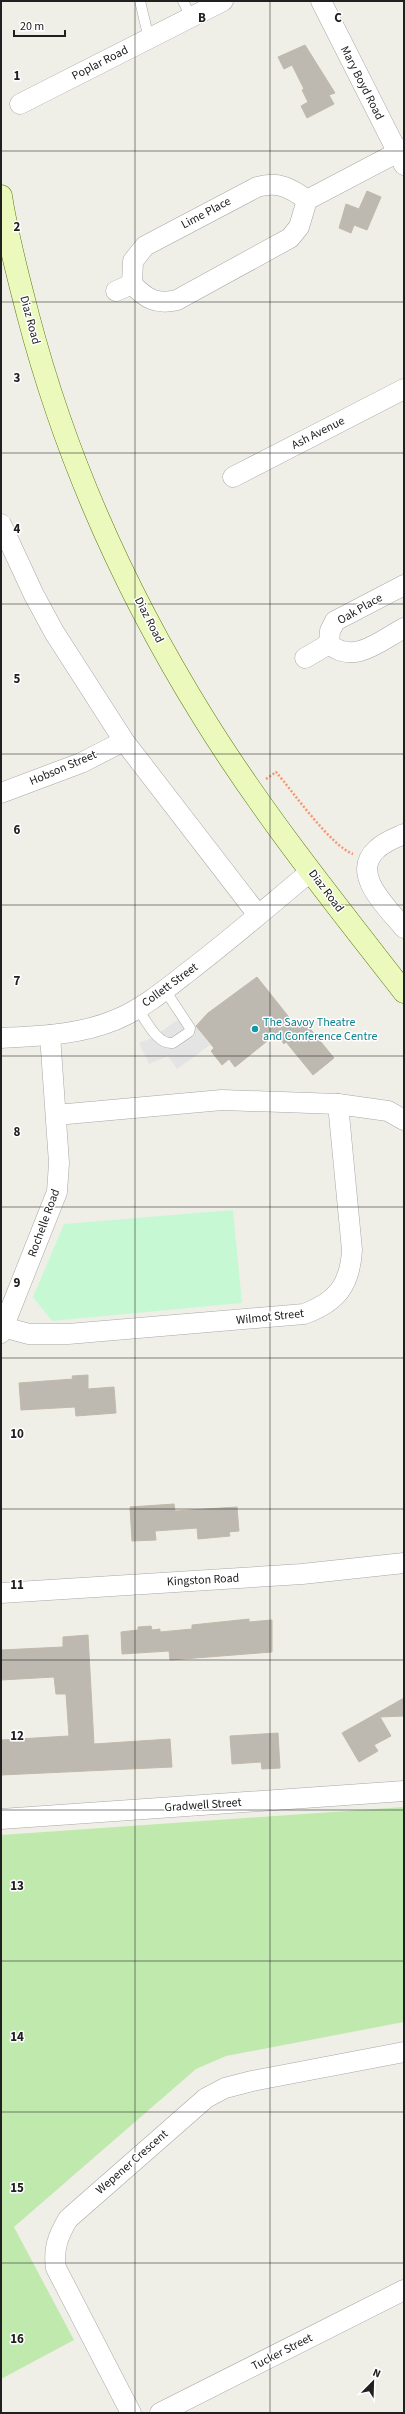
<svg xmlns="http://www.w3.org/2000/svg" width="405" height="2414" viewBox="0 0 405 2414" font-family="'Source Sans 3',sans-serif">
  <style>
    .grass { fill: #c0e9ae }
    .park { fill: #c6f9d3 }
    .parking { fill: #e4e4e4 }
    .building { fill: #bdb8b0; stroke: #c2b9a9 }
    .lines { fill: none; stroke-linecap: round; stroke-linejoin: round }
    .lane-casing { stroke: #a7a7a7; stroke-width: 11 }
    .street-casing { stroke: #a7a7a7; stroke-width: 21 }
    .secondary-casing { stroke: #577807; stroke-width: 23 }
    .path { stroke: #f79771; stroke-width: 2.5; stroke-dasharray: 2 2; stroke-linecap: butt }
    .lane { stroke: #fff; stroke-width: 10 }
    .street { stroke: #fff; stroke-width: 20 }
    .secondary { stroke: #ebf9bd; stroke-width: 22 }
    .grid { fill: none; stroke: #202020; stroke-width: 1; stroke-opacity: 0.55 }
    .culture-dot { fill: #0f9aa8; stroke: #fff; stroke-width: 1.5 }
    .labels { text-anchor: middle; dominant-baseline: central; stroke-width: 3; stroke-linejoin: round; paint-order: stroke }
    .street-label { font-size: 12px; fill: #202020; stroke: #fff }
    .culture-label { font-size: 12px; fill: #0d838f; stroke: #fff; text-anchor: start }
    .grid-label { font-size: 13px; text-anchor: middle; font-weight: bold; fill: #202020; stroke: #fff; stroke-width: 3; stroke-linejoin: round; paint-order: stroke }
  </style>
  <rect width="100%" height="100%" fill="#f0efe7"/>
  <!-- grass -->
  <path class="grass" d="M404 1807V2022L226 2056 196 2069 14 2227 74 2340 1 2379V1835Z"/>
  <!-- park -->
  <path class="park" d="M233 1210 242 1303 52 1321 33 1297 64 1224Z"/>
  <!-- parking -->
  <path class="parking" d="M186 1014 210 1045 177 1069 168 1056 149 1064 139 1043 152 1038Z"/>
  <!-- building -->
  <g class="building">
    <path d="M305 45 335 93 329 95 334 104 307 118 301 106 308 102 302 90 304 89 292 65 284 69 278 57Z"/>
    <path d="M367 191 381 197 367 230 354 225 351 233 339 228 346 204 359 209Z"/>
    <path d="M257 977 296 1026 303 1020 334 1058 313 1075 286 1042 284 1044 276 1034 235 1067 229 1059 222 1065 211 1051 214 1048 196 1026 208 1013Z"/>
    <path d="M88 1375V1389L114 1387 116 1413 76 1416 75 1407 21 1410 19 1383 73 1379 72 1376Z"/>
    <path d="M174 1504 175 1511 237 1507 239 1531 229 1532 230 1536 198 1539 197 1528 155 1531 156 1540 132 1541 130 1507Z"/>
    <path d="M249 1619V1622L272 1620V1652L170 1660 169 1651 122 1654 121 1632 138 1630V1627L151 1626 152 1630 160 1629V1632L192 1629V1625Z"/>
    <path d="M88 1635 94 1744 170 1739 172 1767 1 1775V1740L69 1736 66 1694H56L54 1677 1 1680V1650L63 1647V1637Z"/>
    <path d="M404 1698V1716L380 1717 391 1736 374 1745 378 1751 359 1762 342 1733Z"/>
    <path d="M278 1733 280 1768 262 1769 261 1762 232 1764 230 1736Z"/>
  </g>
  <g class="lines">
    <defs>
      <g id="lane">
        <path d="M140 1 149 39"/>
        <path d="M183 1 191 17"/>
        <path d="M138 1009C146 1020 157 1045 173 1043L189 1032 190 1028 165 990"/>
      </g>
      <g id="street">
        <path d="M321 1 404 165"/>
        <path d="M20 104 223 1"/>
        <path d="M307 200C291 188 278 181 257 187L145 246 133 261 132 284C146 299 157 305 177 300L290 238 299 227 307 200 404 149"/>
        <path d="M116 291 132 284"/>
        <path d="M233 477 404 389"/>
        <path d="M1 524 34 595 54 632 124 741 258 915"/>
        <path d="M404 585 335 621 330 631 329 644C354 665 380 641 404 628"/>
        <path d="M305 658 329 644"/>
        <path d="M1 793 81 763 124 741"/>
        <path d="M404 834C395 838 384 842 377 849 349 874 388 908 404 928"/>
        <path d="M1 1038C39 1036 79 1035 115 1020 142 1009 165 990 188 972 230 940 270 905 310 872"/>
        <path d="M56 1115 222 1100 338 1104 388 1111 404 1120"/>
        <path d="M3 1327 29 1334H68L304 1314C337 1302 350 1285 352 1250L338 1104"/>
        <path d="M1 1333 57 1192 59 1163 50 1035"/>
        <path d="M1 1593 302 1574 404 1563"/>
        <path d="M1 1819 404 1791"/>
        <path d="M131 2413 56 2268C53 2249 58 2236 68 2219L206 2098 225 2088 252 2081 404 2052"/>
        <path d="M160 2413 404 2290"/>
      </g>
      <path id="secondary" d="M1 196C7 236 18 276 28 315 65 457 126 593 203 717 263 814 334 902 404 992"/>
    </defs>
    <!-- lane casing -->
    <use href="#lane" class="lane-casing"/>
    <!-- street casing -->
    <use href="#street" class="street-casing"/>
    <!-- secondary casing -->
    <use href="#secondary" class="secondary-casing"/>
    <!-- path -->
    <path class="path" d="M266 779 276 772C294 793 331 846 353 854"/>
    <!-- lane -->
    <use href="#lane" class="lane"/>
    <!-- street -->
    <use href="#street" class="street"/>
    <!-- secondary -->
    <use href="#secondary" class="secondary"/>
  </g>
  <!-- grid -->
  <path class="grid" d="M135 1V2413M270 1V2413M1 151H404M1 302H404M1 453H404M1 604H404M1 754H404M1 905H404M1 1056H404M1 1207H404M1 1358H404M1 1509H404M1 1660H404M1 1810H404M1 1961H404M1 2112H404M1 2263H404"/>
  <!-- markers -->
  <circle class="culture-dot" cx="255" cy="1029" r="4"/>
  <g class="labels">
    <!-- street labels -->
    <g class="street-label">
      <text transform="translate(100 63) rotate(-27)">Poplar Road</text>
      <text transform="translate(362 83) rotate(63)">Mary Boyd Road</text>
      <text transform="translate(206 213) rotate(-28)">Lime Place</text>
      <text transform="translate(30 320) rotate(75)">Diaz Road</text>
      <text transform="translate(318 433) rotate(-27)">Ash Avenue</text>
      <text transform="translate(360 609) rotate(-30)">Oak Place</text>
      <text transform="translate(149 620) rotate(63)">Diaz Road</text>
      <text transform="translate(63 768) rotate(-23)">Hobson Street</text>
      <text transform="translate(326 891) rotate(53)">Diaz Road</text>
      <text transform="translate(170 985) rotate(-36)">Collett Street</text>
      <text transform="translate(44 1223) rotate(-70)">Rochelle Road</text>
      <text transform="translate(270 1317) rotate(-6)">Wilmot Street</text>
      <text transform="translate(203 1580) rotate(-3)">Kingston Road</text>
      <text transform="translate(203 1805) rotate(-4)">Gradwell Street</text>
      <text transform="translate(132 2162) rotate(-41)">Wepener Crescent</text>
      <text transform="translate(282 2352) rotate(-27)">Tucker Street</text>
    </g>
    <!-- culture labels -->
    <g class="culture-label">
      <text x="263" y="1022">The Savoy Theatre<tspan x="263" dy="14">and Conference Centre</tspan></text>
    </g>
  </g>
  <g class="grid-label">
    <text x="202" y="22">B</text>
    <text x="338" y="22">C</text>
    <text x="17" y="80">1</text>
    <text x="17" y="231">2</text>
    <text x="17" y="382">3</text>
    <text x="17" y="533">4</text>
    <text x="17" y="683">5</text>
    <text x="17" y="834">6</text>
    <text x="17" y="985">7</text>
    <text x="17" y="1136">8</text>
    <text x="17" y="1287">9</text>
    <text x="17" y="1438">10</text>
    <text x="17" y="1589">11</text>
    <text x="17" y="1740">12</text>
    <text x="17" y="1890">13</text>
    <text x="17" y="2041">14</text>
    <text x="17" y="2192">15</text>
    <text x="17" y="2343">16</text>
  </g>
  <!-- border -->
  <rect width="405" height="2414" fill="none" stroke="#202020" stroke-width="4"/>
  <!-- north arrow -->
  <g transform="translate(373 2382) rotate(23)" stroke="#ffffff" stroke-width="3" paint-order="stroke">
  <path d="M0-3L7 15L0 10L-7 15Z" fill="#202020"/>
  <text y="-6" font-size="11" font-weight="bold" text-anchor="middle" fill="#202020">N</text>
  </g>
  <!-- scale -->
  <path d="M14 30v6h51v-6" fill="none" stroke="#202020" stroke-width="2"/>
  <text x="20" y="30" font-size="12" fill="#202020" stroke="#ffffff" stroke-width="3" paint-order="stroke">20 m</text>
</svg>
